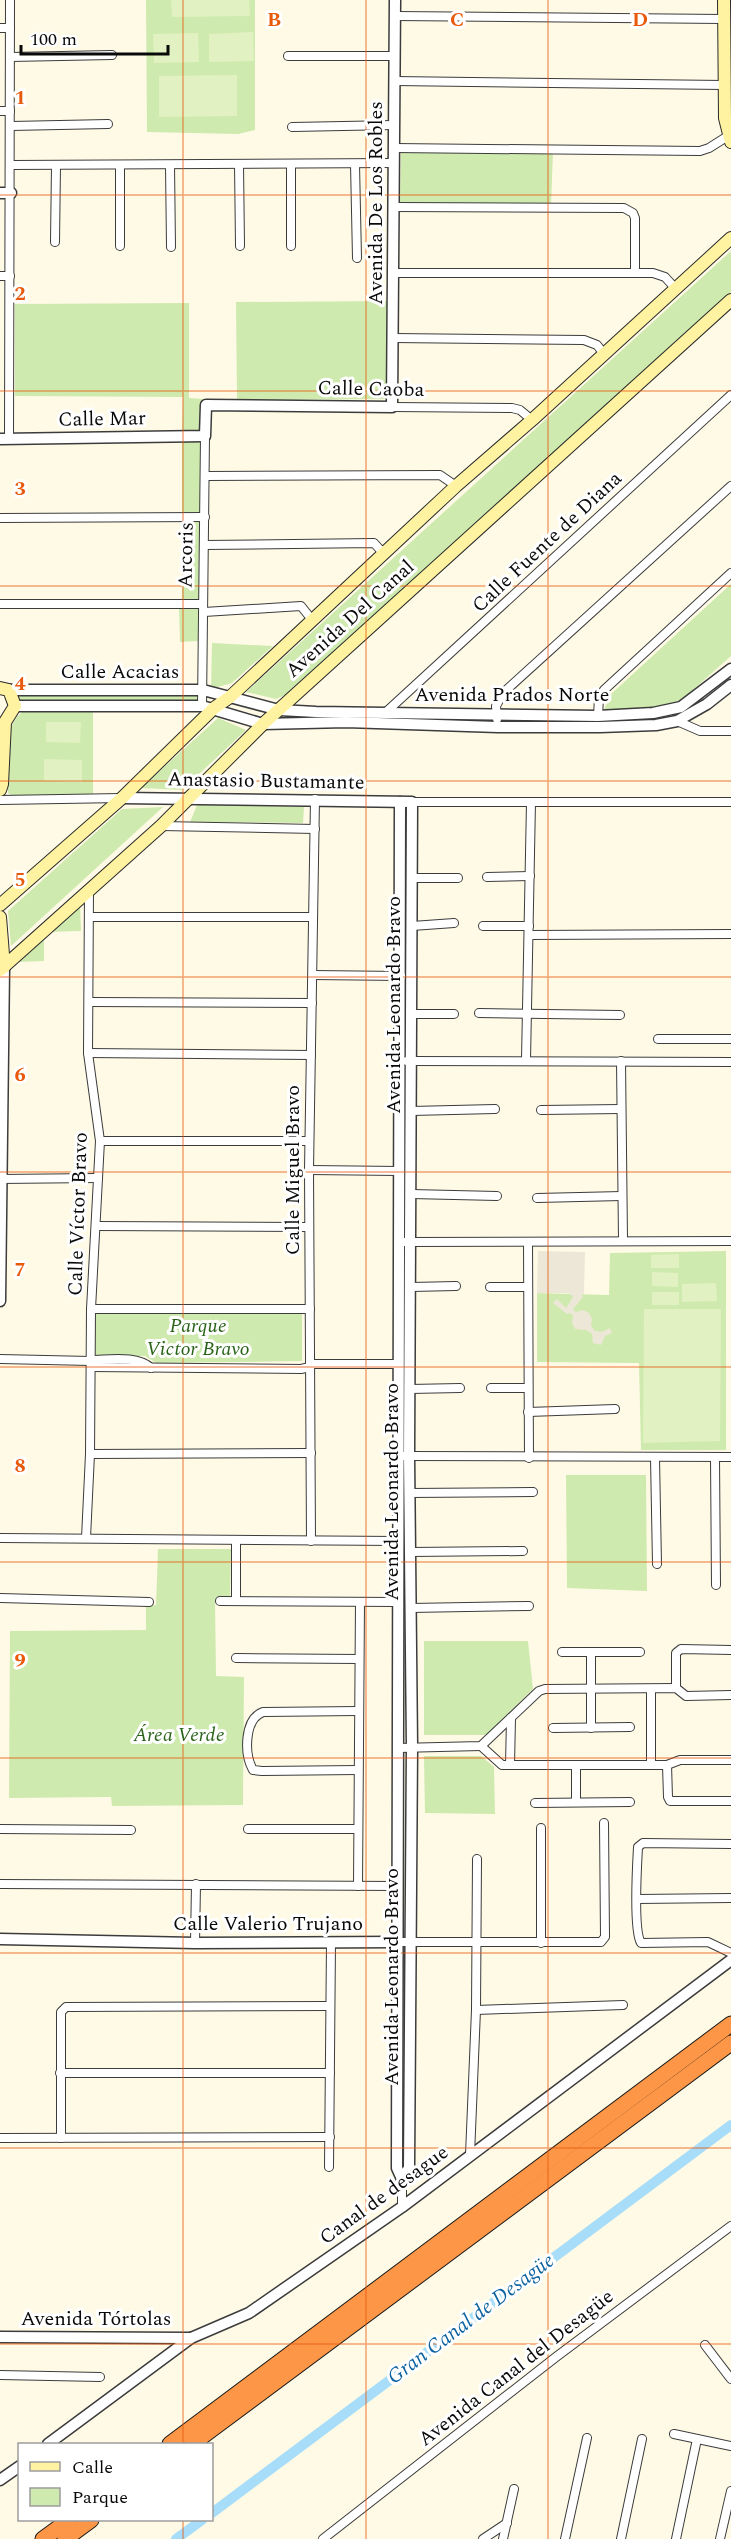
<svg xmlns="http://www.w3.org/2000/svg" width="731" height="2539" viewBox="0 0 731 2539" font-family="Spectral,serif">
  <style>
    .green { fill: #cfeaae }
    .pitch { fill: #e1f1c1 }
    .plaza { fill: #ede7d7 }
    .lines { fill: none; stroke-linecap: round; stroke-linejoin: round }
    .canal { stroke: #a7ddf9; stroke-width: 10 }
    .minor-casing { stroke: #3c3c3c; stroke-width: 10 }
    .tertiary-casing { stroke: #3c3c3c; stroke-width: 13 }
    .secondary-casing { stroke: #2b2b2b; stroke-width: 14 }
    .motorway-casing { stroke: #1a1a1a; stroke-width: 17 }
    .minor { stroke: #fff; stroke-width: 8 }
    .tertiary { stroke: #fff; stroke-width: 10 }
    .secondary { stroke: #fff3a1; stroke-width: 12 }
    .motorway { stroke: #fd9646; stroke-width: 15 }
    .grid { fill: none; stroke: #e8590c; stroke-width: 1.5; stroke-opacity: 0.55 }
    .labels { text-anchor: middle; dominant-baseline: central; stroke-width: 6; stroke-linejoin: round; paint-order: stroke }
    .street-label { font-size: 20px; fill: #090909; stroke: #fff }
    .park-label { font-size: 20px; font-style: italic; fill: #296318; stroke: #fff }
    .water-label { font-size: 21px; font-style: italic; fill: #0e63a0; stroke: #fff }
    .grid-label { font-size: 20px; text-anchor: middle; font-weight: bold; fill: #e8590c; stroke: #fff; stroke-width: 6; stroke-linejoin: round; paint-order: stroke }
  </style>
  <rect width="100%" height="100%" fill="#fffae6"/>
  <!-- green -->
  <g class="green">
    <path d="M146 0H255V130L238 134 147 132Z"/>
    <path d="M553 151 551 206 400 205 401 152Z"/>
    <path d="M731 251V292L285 695 276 699 246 692Z"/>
    <path d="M389 301 386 399 237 400 236 302Z"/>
    <path d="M189 303V398L203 399 201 432H182L183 397 15 396V304Z"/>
    <path d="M182 439H202L200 601 182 602Z"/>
    <path d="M731 584V656L687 695 661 712 604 710 610 695Z"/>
    <path d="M198 608 199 641 180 642 179 609Z"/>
    <path d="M212 643 273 646 232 683 211 689Z"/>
    <path d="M11 691H202L201 705 17 704Z"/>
    <path d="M28 709H93V795H11L8 793C8 767 0 720 28 709Z"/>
    <path d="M218 718 246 730 182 790 141 788Z"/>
    <path d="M197 805 304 807 303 823 190 822Z"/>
    <path d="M163 807 11 946 8 911 122 809Z"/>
    <path d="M80 902 81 931 47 932Z"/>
    <path d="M44 938V961L19 962Z"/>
    <path d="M726 1251V1450H641L639 1363 537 1362V1293L609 1295 610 1253Z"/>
    <path d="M94 1311 302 1312V1361L156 1363 145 1356H94Z"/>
    <path d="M566 1475H646L647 1591 567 1588Z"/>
    <path d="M158 1549H231L230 1601H215L216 1676 244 1677 243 1805 112 1806 111 1797 9 1798 10 1631 146 1630V1606L156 1605Z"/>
    <path d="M424 1641H528L533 1689 486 1735H424Z"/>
    <path d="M424 1756H481L494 1767 495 1814 425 1813Z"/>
  </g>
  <!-- pitch -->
  <g class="pitch">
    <path d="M171 0H249L250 16 172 17Z"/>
    <path d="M253 32 254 61 209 62V34Z"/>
    <path d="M198 33 199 62 154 63 153 34Z"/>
    <path d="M237 75V116L159 117V76Z"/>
    <path d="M46 722H81L80 743 46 742Z"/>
    <path d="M44 759 82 760V782L44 781Z"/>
    <path d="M679 1254V1268H651V1255Z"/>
    <path d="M652 1272 678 1273V1287L652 1286Z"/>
    <path d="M716 1283 717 1301 682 1302V1284Z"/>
    <rect x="652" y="1292" width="27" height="13"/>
    <path d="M644 1309H721L720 1441 643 1443Z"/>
  </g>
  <!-- plaza -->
  <path class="plaza" d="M538 1251 585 1252 584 1294H581L583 1297 573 1309 576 1312 583 1310 589 1313 592 1319 591 1326 595 1331 602 1332 610 1328 612 1333 605 1336 601 1345 593 1343 592 1334 586 1330 575 1329 572 1323 573 1315 569 1313 567 1314 553 1303 557 1299 566 1308 573 1297 569 1293H537Z"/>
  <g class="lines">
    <!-- canal -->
    <g class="canal">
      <path d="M212 2513 731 2125"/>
      <path d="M176 2539 202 2520"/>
    </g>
    <defs>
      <g id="minor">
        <path d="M395 16 723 19"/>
        <path d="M0 28H10"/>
        <path d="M288 56H394"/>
        <path d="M10 57 112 55"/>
        <path d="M394 81 724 85"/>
        <path d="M0 111H10"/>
        <path d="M11 126 108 124"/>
        <path d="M292 127 394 125"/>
        <path d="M394 148 700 151 709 148 728 136"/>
        <path d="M239 164 240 246"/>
        <path d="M355 164 357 258"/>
        <path d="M11 165 394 163"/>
        <path d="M170 165 171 247"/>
        <path d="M394 207 624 208 633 213 635 218V273"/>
        <path d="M55 242 56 165"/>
        <path d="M120 246V165"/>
        <path d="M291 246V164"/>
        <path d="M393 273H653L665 277 675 288"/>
        <path d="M0 276H10"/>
        <path d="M393 338 584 340 597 345 604 354"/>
        <path d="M392 407 512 408 520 410 532 420"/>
        <path d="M9 439 10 0"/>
        <path d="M205 476 440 475 456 486"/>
        <path d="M0 518 205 517"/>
        <path d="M204 545 374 543 384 554"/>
        <path d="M0 604H203"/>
        <path d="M204 612 301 606 313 621"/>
        <path d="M202 706 205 436"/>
        <path d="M385 713 731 395"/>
        <path d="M598 716 599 698 604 690 731 573"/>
        <path d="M497 719 496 706 503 693 731 486"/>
        <path d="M677 721 700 731H731"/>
        <path d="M0 800 122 798"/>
        <path d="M412 802H731"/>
        <path d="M161 826 315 829"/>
        <path d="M487 877 530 876"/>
        <path d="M412 878H458"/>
        <path d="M90 917H313"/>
        <path d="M412 926 454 923"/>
        <path d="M483 926H529"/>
        <path d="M529 935 731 934"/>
        <path d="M313 975 401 976"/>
        <path d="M90 1002 312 1003"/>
        <path d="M479 1013 620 1015"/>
        <path d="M412 1014H454"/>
        <path d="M658 1039H731"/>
        <path d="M88 1053 311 1055"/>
        <path d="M526 1060 531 802"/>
        <path d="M407 1061 731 1062"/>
        <path d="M621 1061 623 1240"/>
        <path d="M541 1110 621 1109"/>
        <path d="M411 1111 495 1109"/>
        <path d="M100 1141H309"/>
        <path d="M309 1170 399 1171"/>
        <path d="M0 1179 98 1178"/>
        <path d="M411 1194 497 1196"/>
        <path d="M537 1198 622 1196"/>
        <path d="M96 1226 309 1227"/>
        <path d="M404 1242 731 1241"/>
        <path d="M528 1242 529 1458"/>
        <path d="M411 1287 456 1286"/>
        <path d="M490 1287H528"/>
        <path d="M91 1309H310"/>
        <path d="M0 1359 91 1361"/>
        <path d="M91 1360C109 1360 137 1355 151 1368"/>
        <path d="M310 1364H398"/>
        <path d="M91 1367 301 1369 310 1367"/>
        <path d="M491 1388H528"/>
        <path d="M410 1389 460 1388"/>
        <path d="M528 1412 615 1409"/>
        <path d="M90 1454 311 1453"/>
        <path d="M404 1456 731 1457"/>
        <path d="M715 1457 716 1585"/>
        <path d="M655 1458 657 1564"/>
        <path d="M409 1493 533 1492"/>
        <path d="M0 1538 398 1541"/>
        <path d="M86 1538 90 1454 91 1309 100 1141 88 1053 89 891"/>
        <path d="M311 1541 309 1170 315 799"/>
        <path d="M410 1552 523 1551"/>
        <path d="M0 1598 149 1602"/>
        <path d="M220 1601 398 1602"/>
        <path d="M236 1601V1541"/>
        <path d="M410 1608 529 1606"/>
        <path d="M562 1652H640"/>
        <path d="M591 1652V1728"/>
        <path d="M236 1658 359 1659"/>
        <path d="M676 1688V1653L681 1649 731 1650"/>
        <path d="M651 1689V1765"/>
        <path d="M553 1728 630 1727"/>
        <path d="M481 1746 502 1765H667L680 1760H731"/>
        <path d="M398 1748 481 1746 539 1691 545 1689 676 1688 686 1696 731 1695"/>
        <path d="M510 1765 511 1718"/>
        <path d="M576 1765V1802"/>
        <path d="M667 1765 668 1797 670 1801H731"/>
        <path d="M358 1770 262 1771 253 1770C244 1754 244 1719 263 1712L358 1711"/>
        <path d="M535 1803 630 1802"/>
        <path d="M0 1829 131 1830"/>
        <path d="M248 1829H358"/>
        <path d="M731 1844 643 1843 638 1847C637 1866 633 1930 641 1943L708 1942 731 1953"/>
        <path d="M0 1884 397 1886"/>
        <path d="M358 1886 360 1602"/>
        <path d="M637 1899 731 1898"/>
        <path d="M397 1942H601L605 1937 604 1823"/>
        <path d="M195 1943 196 1884"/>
        <path d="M541 1943V1828"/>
        <path d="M476 2010 623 2005"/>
        <path d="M60 2073H330"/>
        <path d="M0 2138 330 2137"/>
        <path d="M61 2138V2012L66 2007 330 2006"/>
        <path d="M470 2155 476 2010 477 1859"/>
        <path d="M329 2167 331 1943"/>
        <path d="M402 2179V2207"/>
        <path d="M705 2345 731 2379"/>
        <path d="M0 2375 100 2377"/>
        <path d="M674 2434 731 2446"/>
        <path d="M323 2539 556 2357 731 2226"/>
        <path d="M483 2539 507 2523"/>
        <path d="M503 2539 514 2489"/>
        <path d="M565 2539 587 2438"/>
        <path d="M621 2539 642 2439"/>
        <path d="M676 2539 697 2439"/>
        <path d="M720 2539 731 2491"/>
      </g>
      <g id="tertiary">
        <path d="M0 193H11"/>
        <path d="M0 439 205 436 206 405 392 407 395 0"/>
        <path d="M9 690H203L279 710 316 712 598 716 653 713 681 707 731 669"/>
        <path d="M15 706H202L263 724 346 722 498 727H600L656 725 677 721 707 704 731 685"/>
        <path d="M122 798 412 802 409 1456 412 1747 409 2168 402 2179"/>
        <path d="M400 802 397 2168 402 2179"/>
        <path d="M0 1301 4 967"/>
        <path d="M0 1939 195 1943 397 1942"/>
        <path d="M0 2337 191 2338"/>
        <path d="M48 2444 191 2338 249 2313 402 2207 731 1960"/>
        <path d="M0 2480 20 2466"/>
      </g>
      <g id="secondary">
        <path d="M724 0 725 118 731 142"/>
        <path d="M0 688 9 690 15 706 5 722 2 784 0 790"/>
        <path d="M0 905 122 798 214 708 230 697 456 486 532 420 731 238"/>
        <path d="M0 917 4 967"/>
        <path d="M0 970 161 826 263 724 731 300"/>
      </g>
      <g id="motorway">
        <path d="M170 2444 731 2024"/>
        <path d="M192 2444 731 2043"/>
        <path d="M43 2539 69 2520"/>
        <path d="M65 2539 91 2520"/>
      </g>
    </defs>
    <!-- minor casing -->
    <use href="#minor" class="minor-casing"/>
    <!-- tertiary casing -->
    <use href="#tertiary" class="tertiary-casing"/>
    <!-- secondary casing -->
    <use href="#secondary" class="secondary-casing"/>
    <!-- motorway casing -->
    <use href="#motorway" class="motorway-casing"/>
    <!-- minor -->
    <use href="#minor" class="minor"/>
    <!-- tertiary -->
    <use href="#tertiary" class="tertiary"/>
    <!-- secondary -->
    <use href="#secondary" class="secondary"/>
    <!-- motorway -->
    <use href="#motorway" class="motorway"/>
  </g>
  <!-- grid -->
  <path class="grid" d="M183 0V2444M366 0V2539M548 0V2539M0 195H731M0 391H731M0 586H731M0 781H731M0 977H731M0 1172H731M0 1367H731M0 1562H731M0 1758H731M0 1953H731M0 2148H731M0 2344H731M183 2520V2539"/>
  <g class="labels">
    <!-- street labels -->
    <g class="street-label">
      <text transform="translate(376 203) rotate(-90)">Avenida De Los Robles</text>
      <text transform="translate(371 389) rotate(1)">Calle Caoba</text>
      <text transform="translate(102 419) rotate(-1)">Calle Mar</text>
      <text transform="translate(547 542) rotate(-43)">Calle Fuente de Diana</text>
      <text transform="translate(186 555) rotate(-89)">Arcoris</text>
      <text transform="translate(350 619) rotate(-42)">Avenida Del Canal</text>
      <text x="120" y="672">Calle Acacias</text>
      <text x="512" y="695">Avenida Prados Norte</text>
      <text transform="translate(266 781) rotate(1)">Anastasio Bustamante</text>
      <text transform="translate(394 1005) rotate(-90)">Avenida Leonardo Bravo</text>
      <text transform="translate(293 1170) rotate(-90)">Calle Miguel Bravo</text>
      <text transform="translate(78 1214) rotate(-88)">Calle Víctor Bravo</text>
      <text transform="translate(392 1492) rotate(-90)">Avenida Leonardo Bravo</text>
      <text x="268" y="1924">Calle Valerio Trujano</text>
      <text transform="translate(392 1977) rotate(-90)">Avenida Leonardo Bravo</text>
      <text transform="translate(384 2195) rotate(-36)">Canal de desague</text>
      <text x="96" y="2319">Avenida Tórtolas</text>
      <text transform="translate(516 2368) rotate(-38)">Avenida Canal del Desagüe</text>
    </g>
    <!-- park labels -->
    <g class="park-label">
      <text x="198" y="1326">Parque<tspan x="198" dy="23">Victor Bravo</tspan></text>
      <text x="179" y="1735">Área Verde</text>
    </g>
    <!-- water labels -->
    <g class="water-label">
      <text transform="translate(471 2319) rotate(-37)">Gran Canal de Desagüe</text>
    </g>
  </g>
  <g class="grid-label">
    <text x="274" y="26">B</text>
    <text x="457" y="26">C</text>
    <text x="640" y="26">D</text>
    <text x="20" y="104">1</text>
    <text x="20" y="300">2</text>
    <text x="20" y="495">3</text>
    <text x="20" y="690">4</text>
    <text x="20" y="886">5</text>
    <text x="20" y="1081">6</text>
    <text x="20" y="1276">7</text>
    <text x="20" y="1472">8</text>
    <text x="20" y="1667">9</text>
  </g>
  <!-- legend -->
  <rect x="18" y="2443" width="195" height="78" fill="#ffffff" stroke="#9d9d9d" stroke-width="1.5"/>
  <rect x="30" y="2462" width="30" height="9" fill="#fff3a1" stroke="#9d9d9d" stroke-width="1.5"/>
  <text x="72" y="2473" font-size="18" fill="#090909">Calle</text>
  <rect x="30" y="2488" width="30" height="18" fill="#cfeaae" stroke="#9d9d9d" stroke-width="1.5"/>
  <text x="72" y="2503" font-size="18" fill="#090909">Parque</text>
  <!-- scale -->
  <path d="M21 45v9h147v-9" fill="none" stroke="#090909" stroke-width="3"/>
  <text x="30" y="45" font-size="18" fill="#090909" stroke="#ffffff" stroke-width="4.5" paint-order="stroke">100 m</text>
</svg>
